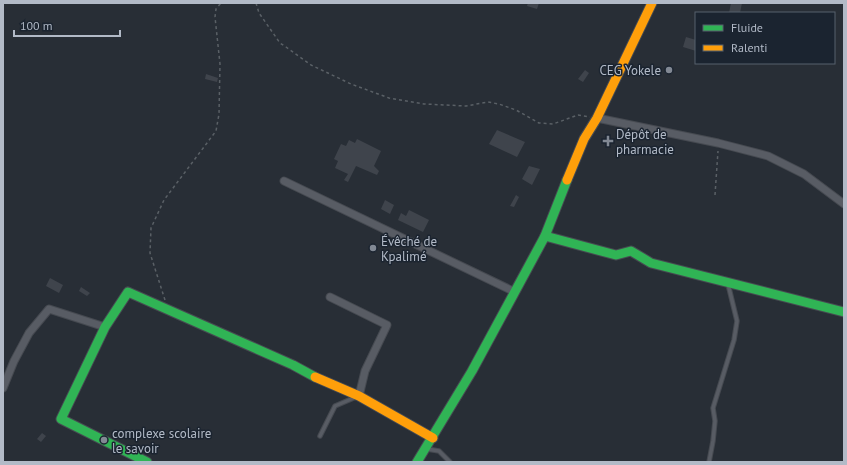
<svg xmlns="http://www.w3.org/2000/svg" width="847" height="465" viewBox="0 0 847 465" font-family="'PT Sans',sans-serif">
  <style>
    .building { fill: #3f444c }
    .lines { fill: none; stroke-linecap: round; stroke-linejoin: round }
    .lane-casing { stroke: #464a51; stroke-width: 5.5 }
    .street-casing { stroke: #464a51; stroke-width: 9 }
    .fast-casing { stroke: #464a51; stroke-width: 11 }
    .slow-casing { stroke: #464a51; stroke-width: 11 }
    .path { stroke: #5a6066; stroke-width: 1.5; stroke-dasharray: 3 3; stroke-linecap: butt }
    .lane { stroke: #585c64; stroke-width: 3.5 }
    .street { stroke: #585c64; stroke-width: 7 }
    .fast { stroke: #30b455; stroke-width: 9 }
    .slow { stroke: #ff9f0a; stroke-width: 9 }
    .poi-dot { fill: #828994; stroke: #1b2430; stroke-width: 1.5 }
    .labels { text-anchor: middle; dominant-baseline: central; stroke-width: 3; stroke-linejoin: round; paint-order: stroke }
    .poi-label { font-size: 13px; fill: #b2bac7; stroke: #1b2430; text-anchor: start }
  </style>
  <rect width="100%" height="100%" fill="#282e36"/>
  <!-- building -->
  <g class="building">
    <path d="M528 3H539L537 9 527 6Z"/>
    <path d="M731 3H742L740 13H729Z"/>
    <path d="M686 37 696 40V51L683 47Z"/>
    <path d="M585 70 589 73 583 82 578 79Z"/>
    <path d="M206 74 218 78 217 82 205 79Z"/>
    <path d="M497 130 525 142 517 157 489 144Z"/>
    <path d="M357 139 381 151 374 166 379 171 377 175 356 166 348 182 344 180 348 174 335 168 338 161 334 159 341 144 346 146 349 140 355 143Z"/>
    <path d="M529 166 540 169 532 185 522 179Z"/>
    <path d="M516 195 519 197 514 207 510 206Z"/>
    <path d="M385 200 394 205 390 214 381 209Z"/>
    <path d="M409 210 429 220 423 232 398 220 401 213 406 216Z"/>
    <path d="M50 278 63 285 59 293 46 286Z"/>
    <path d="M81 287 90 293 87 296 79 291Z"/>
    <path d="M42 433 46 436 41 442 37 439Z"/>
  </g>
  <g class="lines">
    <defs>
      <g id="lane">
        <path d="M320 436 335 406 356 397"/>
        <path d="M427 449 439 451 450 462"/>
        <path d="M709 462 713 441 715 421 713 408 734 340 737 321 728 284"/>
      </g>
      <g id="street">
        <path d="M597 118 718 143 768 156 804 174 844 204"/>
        <path d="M284 181 515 292"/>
        <path d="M330 297 387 325 365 371 359 396"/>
        <path d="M3 388 14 361 29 333 49 309 105 327"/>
      </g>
      <g id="fast">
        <path d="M545 236 616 255 631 251 651 263 844 312"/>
        <path d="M147 462 61 419 105 327 128 292 293 365 315 377"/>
        <path d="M417 462 472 371 545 236 567 180"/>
      </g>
      <g id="slow">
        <path d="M567 180 584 139 597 118 652 3"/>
        <path d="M315 377 359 396 433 438"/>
      </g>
    </defs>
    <!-- lane casing -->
    <use href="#lane" class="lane-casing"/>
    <!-- street casing -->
    <use href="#street" class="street-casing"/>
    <!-- fast casing -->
    <use href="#fast" class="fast-casing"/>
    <!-- slow casing -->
    <use href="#slow" class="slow-casing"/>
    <!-- path -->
    <g class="path">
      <path d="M256 3 259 13 280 43 286 47 311 65 351 84 389 98 424 104 466 106 488 102 499 104 516 110 539 123 553 124 578 115 590 117"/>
      <path d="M715 195 718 151"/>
      <path d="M165 300 150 253 151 228 164 200 216 131 219 114 220 64 215 17 216 9 221 3"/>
    </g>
    <!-- lane -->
    <use href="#lane" class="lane"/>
    <!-- street -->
    <use href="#street" class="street"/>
    <!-- fast -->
    <use href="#fast" class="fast"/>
    <!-- slow -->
    <use href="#slow" class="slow"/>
  </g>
  <!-- markers -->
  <g class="poi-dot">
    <circle cx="669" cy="70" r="4"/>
    <path d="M606 135h4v4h4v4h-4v4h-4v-4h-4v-4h4z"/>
    <circle cx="373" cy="248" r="4"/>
    <circle cx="104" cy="440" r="4"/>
  </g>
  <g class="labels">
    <!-- poi labels -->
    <g class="poi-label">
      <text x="661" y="70" text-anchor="end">CEG Yokele</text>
      <text x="616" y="134">Dépôt de<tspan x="616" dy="15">pharmacie</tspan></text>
      <text x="381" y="241">Évêché de<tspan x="381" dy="15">Kpalimé</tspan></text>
      <text x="112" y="433">complexe scolaire<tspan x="112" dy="15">le savoir</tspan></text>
    </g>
  </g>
  <!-- border -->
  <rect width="847" height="465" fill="none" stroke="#b2bac7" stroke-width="8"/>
  <!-- legend -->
  <rect x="695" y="12" width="140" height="52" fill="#1b2430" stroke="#57606c"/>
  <rect x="703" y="25" width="20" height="6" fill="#30b455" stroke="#57606c"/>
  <text x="731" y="32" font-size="12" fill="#b2bac7">Fluide</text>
  <rect x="703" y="45" width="20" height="6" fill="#ff9f0a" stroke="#57606c"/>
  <text x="731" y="52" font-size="12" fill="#b2bac7">Ralenti</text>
  <!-- scale -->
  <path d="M14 30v6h106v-6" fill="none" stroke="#b2bac7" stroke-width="2"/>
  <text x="20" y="30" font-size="12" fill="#b2bac7" stroke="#1b2430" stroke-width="3" paint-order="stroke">100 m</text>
</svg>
